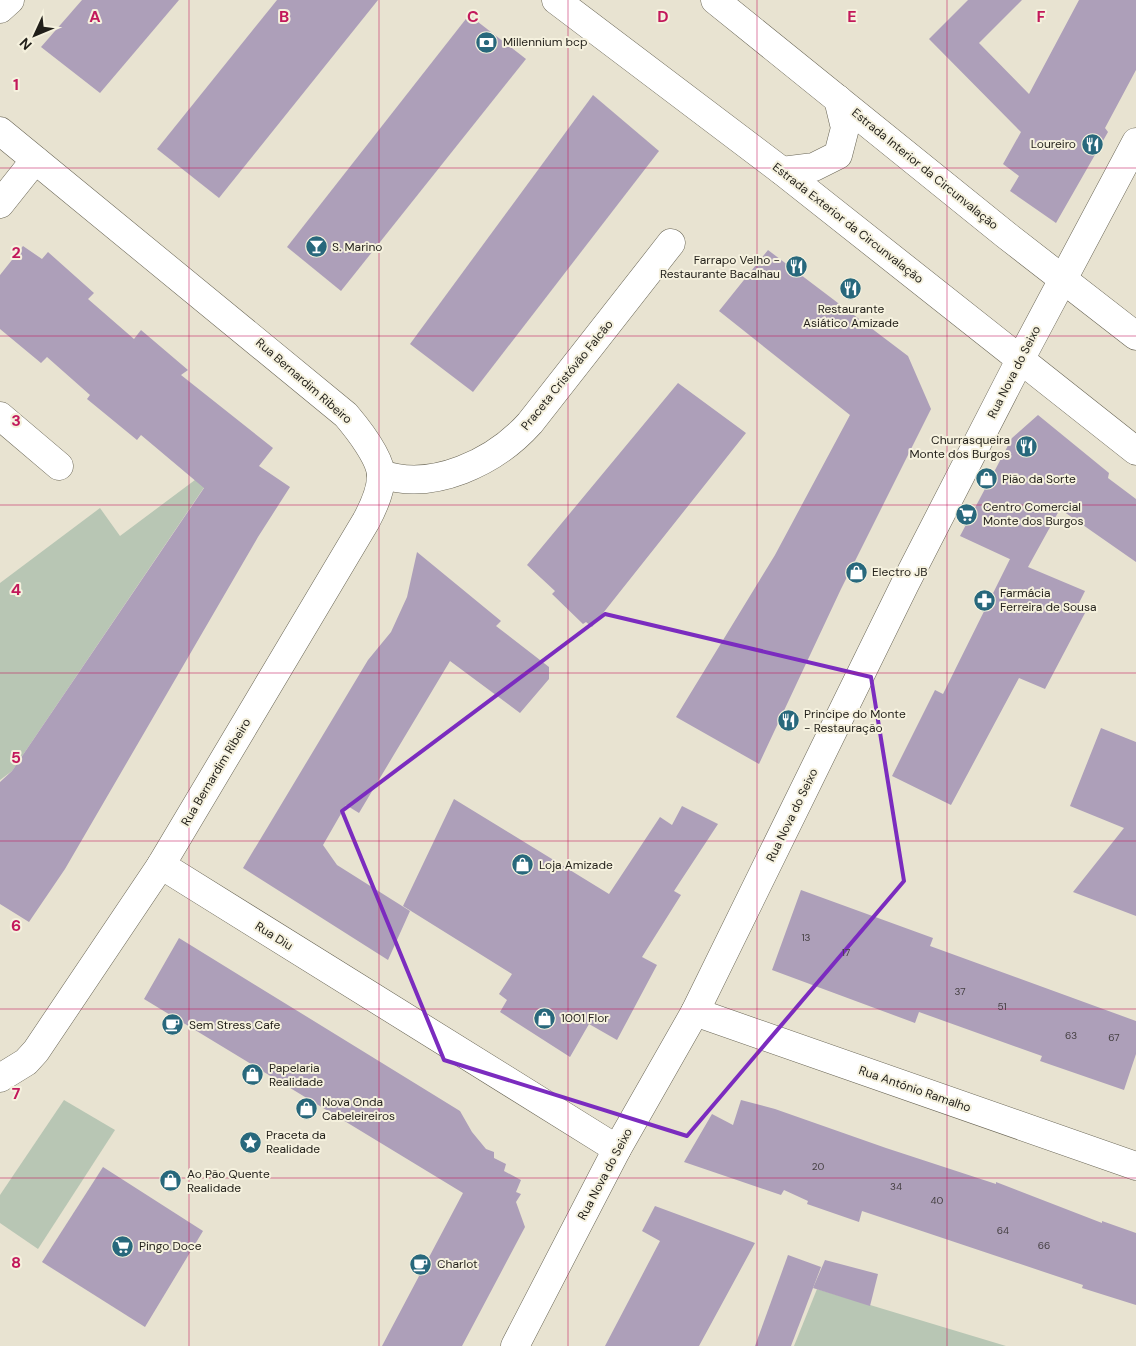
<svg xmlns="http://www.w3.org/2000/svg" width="1136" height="1346" viewBox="0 0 1136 1346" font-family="'DM Sans',sans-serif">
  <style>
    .green { fill: #b8c6b4 }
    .building { fill: #ad9fb9 }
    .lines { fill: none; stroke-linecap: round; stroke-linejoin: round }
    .street-casing { stroke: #696555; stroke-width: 29 }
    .secondary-casing { stroke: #696555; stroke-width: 29 }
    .primary-casing { stroke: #696555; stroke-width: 29 }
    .street { stroke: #fff; stroke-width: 28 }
    .secondary { stroke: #fff; stroke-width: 28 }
    .primary { stroke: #fff; stroke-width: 28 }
    .marked { fill: none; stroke: #7b2cbf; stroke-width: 4; stroke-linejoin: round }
    .grid { fill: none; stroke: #c2185b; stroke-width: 1; stroke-opacity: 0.55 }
    .labels { text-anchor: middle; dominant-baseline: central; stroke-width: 4; stroke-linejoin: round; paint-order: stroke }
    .number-label { font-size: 10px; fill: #443f41 }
    .poi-label { font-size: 12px; fill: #211f19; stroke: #f5f1de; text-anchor: start }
    .street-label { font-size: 12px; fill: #211f19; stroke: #f5f1de }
    .grid-label { font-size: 16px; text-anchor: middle; font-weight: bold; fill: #c2185b; stroke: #f5f1de; stroke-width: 4; stroke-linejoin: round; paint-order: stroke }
  </style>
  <rect width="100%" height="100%" fill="#e8e3d1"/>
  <!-- green -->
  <g class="green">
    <path d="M203 474 209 480 12 771 0 780V583L100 508 120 536Z"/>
    <path d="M64 1100 115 1130 38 1249 0 1223V1195Z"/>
    <path d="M817 1289 1006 1346H794Z"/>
  </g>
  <!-- building -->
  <g class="building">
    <path d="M82 0H179L100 93 41 47Z"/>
    <path d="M277 0H378L219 198 157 149Z"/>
    <path d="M968 0H1022L979 43 1029 94 1079 0H1136V70L1105 128 1108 132 1056 223 1010 191 1019 176 1003 164 1021 132 929 39Z"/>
    <path d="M469 15 526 59 341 291 287 247Z"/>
    <path d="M593 95 659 151 473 392 410 344Z"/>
    <path d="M23 246 42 259 48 252 94 293 88 299 134 339 141 330 188 370 181 375 273 448 259 466 290 487 258 537 65 869 29 922 0 904V782L12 771 204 488 141 435 137 440 87 399 90 395 47 357 41 363 0 329V275Z"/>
    <path d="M768 250 908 356 931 409 841 589 759 764 676 717 775 555 850 415 719 311Z"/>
    <path d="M678 383 746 433 592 627 586 622 583 624 552 594 555 591 527 565Z"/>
    <path d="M1038 415 1109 473 1108 478 1136 499V562L1060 509 1028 567 1085 591 1076 609 1085 613 1045 689 1019 678 951 805 892 776 935 690 943 694 1010 559 1014 561 960 536 1012 438Z"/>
    <path d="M417 552 501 621 496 626 549 667V679L520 713 450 661 359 813 346 805 323 845 337 865 410 911 388 960 243 868 368 660 391 632 407 597Z"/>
    <path d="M1101 728 1136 742V916L1073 892 1124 828 1070 806Z"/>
    <path d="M454 799 609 894 660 817 672 825 682 806 718 824 674 891 681 895 642 957 657 965 617 1040 589 1024 570 1057 500 1012 507 1000 499 994 512 974 403 906Z"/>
    <path d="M801 890 933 938 930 946 1136 1021V1054L1124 1090 1040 1061 1042 1056 919 1012 915 1023 772 970Z"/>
    <path d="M179 938 460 1111 472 1132 486 1149 494 1152V1158L506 1164 504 1171 521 1180 516 1192 521 1194 516 1202 525 1227 462 1346H382L463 1193 144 999Z"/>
    <path d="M741 1100 775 1109 886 1148 996 1184V1182L1102 1223V1221L1136 1233V1305L1082 1288 1083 1285 862 1211 859 1222 807 1204 808 1201 784 1190 781 1195 684 1162 712 1114 733 1125Z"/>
    <path d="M103 1167 203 1231 145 1327 42 1262Z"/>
    <path d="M655 1206 755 1243 699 1346H605L660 1241 642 1231Z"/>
    <path d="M788 1255 821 1267 791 1346H755Z"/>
    <path d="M825 1260 878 1274 870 1306 813 1288Z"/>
  </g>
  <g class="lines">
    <defs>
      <g id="street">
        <path d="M0 9 10 0"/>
        <path d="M0 131 346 415C357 428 381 458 381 476 381 491 373 508 366 521L161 865 36 1051 26 1062 0 1078"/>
        <path d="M0 204 35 160"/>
        <path d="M0 416 59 466"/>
        <path d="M381 474C433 492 495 462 530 423L671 243"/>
        <path d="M161 865 617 1149"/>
        <path d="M695 1012 1136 1166"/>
      </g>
      <path id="secondary" d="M515 1346 617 1149 695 1012 905 584 1020 360 1136 142"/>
      <g id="primary">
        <path d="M556 0 782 171 1136 451"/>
        <path d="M715 0 1006 235 1136 336"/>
        <path d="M782 171 814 167 838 155 845 128 838 99"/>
      </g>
    </defs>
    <!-- street casing -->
    <use href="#street" class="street-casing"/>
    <!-- secondary casing -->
    <use href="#secondary" class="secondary-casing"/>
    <!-- primary casing -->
    <use href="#primary" class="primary-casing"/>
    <!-- street -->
    <use href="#street" class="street"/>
    <!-- secondary -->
    <use href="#secondary" class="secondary"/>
    <!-- primary -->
    <use href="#primary" class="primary"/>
  </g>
  <!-- marked area -->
  <path class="marked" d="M605 614 871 677 904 881 687 1136 444 1060 342 811Z"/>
  <!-- grid -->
  <path class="grid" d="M189 0V1346M379 0V1346M568 0V1346M757 0V1346M947 0V1346M0 168H1136M0 336H1136M0 505H1136M0 673H1136M0 841H1136M0 1009H1136M0 1178H1136"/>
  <!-- icons -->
  <defs>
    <symbol id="bank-disc" viewBox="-11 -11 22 22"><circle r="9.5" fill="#28687c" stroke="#f5f1de"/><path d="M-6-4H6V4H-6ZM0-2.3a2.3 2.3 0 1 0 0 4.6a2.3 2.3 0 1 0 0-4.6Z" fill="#fff"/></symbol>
    <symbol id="restaurant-disc" viewBox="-11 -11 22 22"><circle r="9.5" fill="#28687c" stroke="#f5f1de"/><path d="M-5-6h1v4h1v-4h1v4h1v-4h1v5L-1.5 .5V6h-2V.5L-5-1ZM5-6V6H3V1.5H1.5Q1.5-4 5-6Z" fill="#fff"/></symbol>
    <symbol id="bar-disc" viewBox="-11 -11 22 22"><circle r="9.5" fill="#28687c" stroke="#f5f1de"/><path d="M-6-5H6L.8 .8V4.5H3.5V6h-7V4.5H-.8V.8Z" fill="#fff"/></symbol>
    <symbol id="shop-disc" viewBox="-11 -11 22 22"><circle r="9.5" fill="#28687c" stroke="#f5f1de"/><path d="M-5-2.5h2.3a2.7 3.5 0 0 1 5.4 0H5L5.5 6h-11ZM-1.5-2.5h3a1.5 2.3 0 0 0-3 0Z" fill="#fff"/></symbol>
    <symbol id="supermarket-disc" viewBox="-11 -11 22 22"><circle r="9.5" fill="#28687c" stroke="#f5f1de"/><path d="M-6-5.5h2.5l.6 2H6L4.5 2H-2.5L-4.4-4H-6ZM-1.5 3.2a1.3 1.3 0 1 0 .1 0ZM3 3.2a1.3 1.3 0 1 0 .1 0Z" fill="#fff"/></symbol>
    <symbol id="pharmacy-disc" viewBox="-11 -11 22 22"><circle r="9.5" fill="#28687c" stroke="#f5f1de"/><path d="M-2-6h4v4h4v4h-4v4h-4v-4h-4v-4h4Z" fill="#fff"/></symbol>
    <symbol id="cafe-disc" viewBox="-11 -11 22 22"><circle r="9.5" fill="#28687c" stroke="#f5f1de"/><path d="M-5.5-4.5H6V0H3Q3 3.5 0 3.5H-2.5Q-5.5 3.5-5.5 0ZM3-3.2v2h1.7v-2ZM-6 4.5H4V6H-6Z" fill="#fff"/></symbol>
    <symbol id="sight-disc" viewBox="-11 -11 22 22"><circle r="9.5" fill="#28687c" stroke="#f5f1de"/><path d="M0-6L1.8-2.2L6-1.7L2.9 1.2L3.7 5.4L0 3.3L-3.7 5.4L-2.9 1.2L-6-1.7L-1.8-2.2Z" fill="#fff"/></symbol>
  </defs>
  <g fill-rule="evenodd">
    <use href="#bank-disc" x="474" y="30" width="25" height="25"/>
    <use href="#restaurant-disc" x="1080" y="132" width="25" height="25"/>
    <use href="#bar-disc" x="304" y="234" width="25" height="25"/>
    <use href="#restaurant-disc" x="784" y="254" width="25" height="25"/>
    <use href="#restaurant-disc" x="838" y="276" width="25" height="25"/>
    <use href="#restaurant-disc" x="1014" y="434" width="25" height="25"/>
    <use href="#shop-disc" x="974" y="466" width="25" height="25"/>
    <use href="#supermarket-disc" x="954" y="502" width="25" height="25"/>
    <use href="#shop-disc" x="844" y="560" width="25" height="25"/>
    <use href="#pharmacy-disc" x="972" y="588" width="25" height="25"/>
    <use href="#restaurant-disc" x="776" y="708" width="25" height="25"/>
    <use href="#shop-disc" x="510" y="852" width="25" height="25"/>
    <use href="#shop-disc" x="532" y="1006" width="25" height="25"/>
    <use href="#cafe-disc" x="160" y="1012" width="25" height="25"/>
    <use href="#shop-disc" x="240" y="1062" width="25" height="25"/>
    <use href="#shop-disc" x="294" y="1096" width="25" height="25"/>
    <use href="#sight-disc" x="238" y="1130" width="25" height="25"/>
    <use href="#shop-disc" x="158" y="1168" width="25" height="25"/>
    <use href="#supermarket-disc" x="110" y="1234" width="25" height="25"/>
    <use href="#cafe-disc" x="408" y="1252" width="25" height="25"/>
  </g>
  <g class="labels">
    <!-- number labels -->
    <g class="number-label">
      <text x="806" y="937">13</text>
      <text x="846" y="952">17</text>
      <text x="960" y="991">37</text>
      <text x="1002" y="1006">51</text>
      <text x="1071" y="1035">63</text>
      <text x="1114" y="1037">67</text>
      <text x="818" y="1166">20</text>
      <text x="896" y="1186">34</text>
      <text x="937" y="1200">40</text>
      <text x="1003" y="1230">64</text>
      <text x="1044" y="1245">66</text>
    </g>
    <!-- poi labels -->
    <g class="poi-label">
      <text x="503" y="42">Millennium bcp</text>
      <text x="1076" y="144" text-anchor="end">Loureiro</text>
      <text x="332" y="247">S. Marino</text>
      <text x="780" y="260" text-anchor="end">Farrapo Velho -<tspan x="780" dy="14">Restaurante Bacalhau</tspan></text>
      <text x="851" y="309" text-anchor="middle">Restaurante<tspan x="851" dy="14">Asiático Amizade</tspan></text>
      <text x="1010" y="440" text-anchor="end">Churrasqueira<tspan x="1010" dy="14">Monte dos Burgos</tspan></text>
      <text x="1002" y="479">Pião da Sorte</text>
      <text x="983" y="507">Centro Comercial<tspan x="983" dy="14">Monte dos Burgos</tspan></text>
      <text x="872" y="572">Electro JB</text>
      <text x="1000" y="593">Farmácia<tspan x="1000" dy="14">Ferreira de Sousa</tspan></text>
      <text x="804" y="714">Principe do Monte<tspan x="804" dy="14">- Restauração</tspan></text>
      <text x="539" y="865">Loja Amizade</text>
      <text x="561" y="1018">1001 Flor</text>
      <text x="189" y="1025">Sem Stress Cafe</text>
      <text x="269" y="1068">Papelaria<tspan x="269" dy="14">Realidade</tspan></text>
      <text x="322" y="1102">Nova Onda<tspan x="322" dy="14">Cabeleireiros</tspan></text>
      <text x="266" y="1135">Praceta da<tspan x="266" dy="14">Realidade</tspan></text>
      <text x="187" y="1174">Ao Pão Quente<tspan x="187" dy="14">Realidade</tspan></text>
      <text x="139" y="1246">Pingo Doce</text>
      <text x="437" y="1264">Charlot</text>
    </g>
    <!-- street labels -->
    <g class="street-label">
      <text transform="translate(925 169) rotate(39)">Estrada Interior da Circunvalação</text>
      <text transform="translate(848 223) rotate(38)">Estrada Exterior da Circunvalação</text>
      <text transform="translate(1014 372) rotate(-63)">Rua Nova do Seixo</text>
      <text transform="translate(567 375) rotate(-51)">Praceta Cristóvão Falcão</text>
      <text transform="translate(304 381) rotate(41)">Rua Bernardim Ribeiro</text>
      <text transform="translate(216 772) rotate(-59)">Rua Bernardim Ribeiro</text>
      <text transform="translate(792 815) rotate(-64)">Rua Nova do Seixo</text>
      <text transform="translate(274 936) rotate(32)">Rua Diu</text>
      <text transform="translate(915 1089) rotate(19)">Rua António Ramalho</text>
      <text transform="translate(605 1174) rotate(-62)">Rua Nova do Seixo</text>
    </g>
  </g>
  <g class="grid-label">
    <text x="95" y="22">A</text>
    <text x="284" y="22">B</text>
    <text x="473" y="22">C</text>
    <text x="663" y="22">D</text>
    <text x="852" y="22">E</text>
    <text x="1041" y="22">F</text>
    <text x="16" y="90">1</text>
    <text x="16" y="258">2</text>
    <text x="16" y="426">3</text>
    <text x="16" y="595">4</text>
    <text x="16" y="763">5</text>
    <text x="16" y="931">6</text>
    <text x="16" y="1099">7</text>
    <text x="16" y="1268">8</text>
  </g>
  <!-- north arrow -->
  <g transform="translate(35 35) rotate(226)" stroke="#f5f1de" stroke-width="4" paint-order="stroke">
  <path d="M0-4L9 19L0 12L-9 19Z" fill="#211f19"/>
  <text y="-8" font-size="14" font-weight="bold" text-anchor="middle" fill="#211f19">N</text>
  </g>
</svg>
